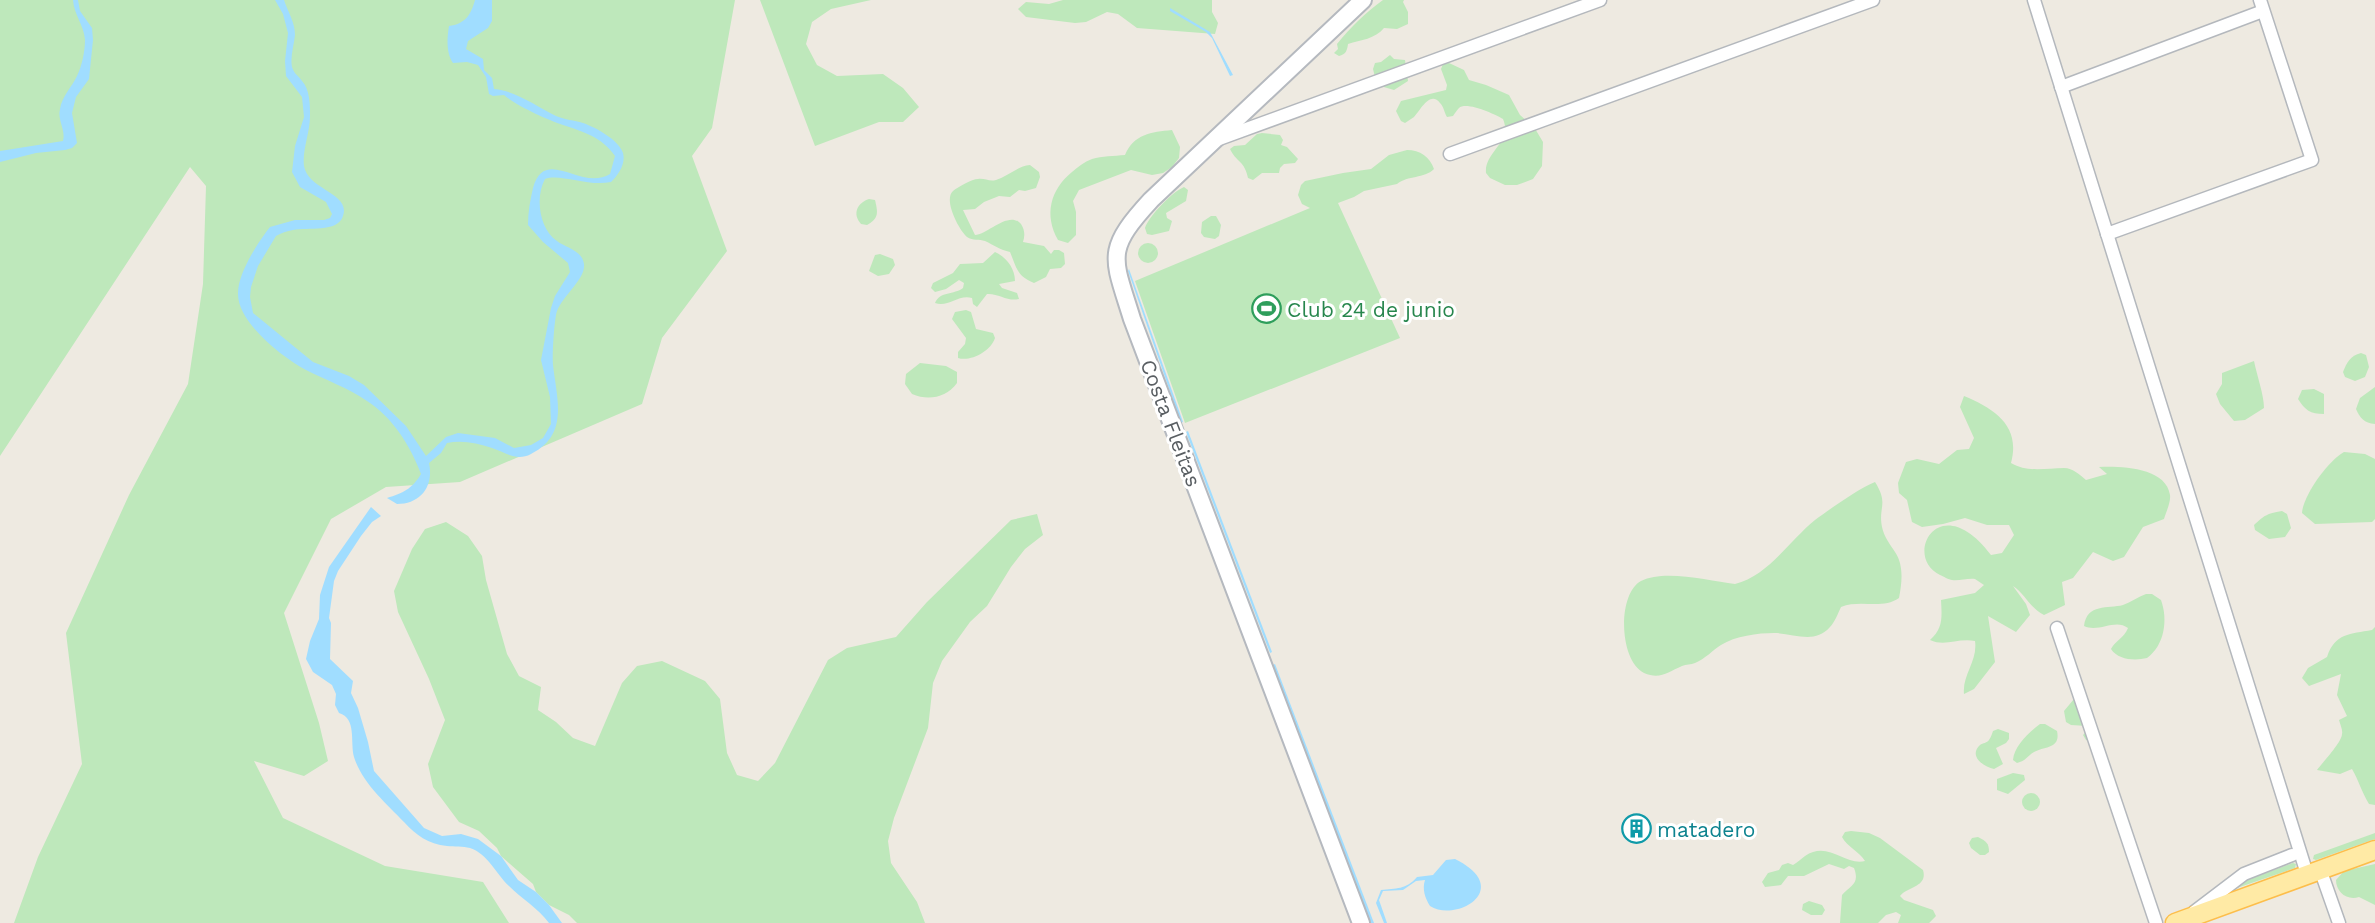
<svg xmlns="http://www.w3.org/2000/svg" width="2375" height="923" viewBox="0 0 2375 923" font-family="'Work Sans',sans-serif">
  <style>
    .green { fill: #bee8bb }
    .water { fill: #a0ddff }
    .lines { fill: none; stroke-linecap: round; stroke-linejoin: round }
    .street-casing { stroke: #b4b8bd; stroke-width: 15 }
    .secondary-casing { stroke: #b5b9bf; stroke-width: 20 }
    .primary-casing { stroke: #fdbe4b; stroke-width: 21 }
    .street { stroke: #fff; stroke-width: 12 }
    .secondary { stroke: #fff; stroke-width: 16 }
    .primary { stroke: #ffeaa5; stroke-width: 18 }
    .labels { text-anchor: middle; dominant-baseline: central; stroke-width: 6; stroke-linejoin: round; paint-order: stroke }
    .leisure-label { font-size: 21px; fill: #27864d; stroke: #fff; text-anchor: start }
    .street-label { font-size: 21px; fill: #5a5f63; stroke: #fff }
    .culture-label { font-size: 21px; fill: #0d838f; stroke: #fff; text-anchor: start }
  </style>
  <rect width="100%" height="100%" fill="#eeeae1"/>
  <!-- green -->
  <g class="green">
    <path d="M0 0H735L712 128 692 156 727 251 662 338 642 404 460 482 386 487 331 519 284 613 319 723 328 761 304 776 254 761 283 818 385 866 483 882 509 923H14L38 857 82 764 66 633 129 495 188 384 203 284 206 186 190 167 0 456Z"/>
    <path d="M760 0H871L831 9 812 22 806 44 817 65 837 76 883 74 903 88 919 107 903 122H879L815 146Z"/>
    <path d="M1063 0H1212V12L1218 23 1215 34 1137 28 1118 14 1107 12 1086 22 1075 23 1026 17 1018 9 1026 2 1049 4Z"/>
    <path d="M1383 0H1404L1403 2 1408 12V24L1397 29 1384 28C1375 39 1361 40 1348 44 1347 51 1346 54 1339 56L1334 53 1338 49 1337 44C1350 28 1366 12 1383 0Z"/>
    <path d="M1390 55 1394 59 1405 60 1408 81 1394 90 1377 85 1373 69 1375 63 1381 62Z"/>
    <path d="M1449 63 1464 70 1469 80 1486 85 1509 95 1520 115 1534 127 1543 142 1542 166 1533 179 1517 185H1505L1490 178 1486 173C1484 152 1513 142 1503 119 1495 114 1466 101 1459 108 1457 110 1455 113 1453 116L1447 117C1444 112 1444 107 1440 103 1430 90 1420 111 1414 117 1411 119 1408 121 1405 123L1401 121 1396 111 1401 101 1446 90 1447 85 1441 69 1443 64Z"/>
    <path d="M1172 130 1180 147 1179 158 1172 167 1163 173 1152 175 1131 170 1079 190 1073 201 1076 212V235L1068 243 1058 240C1044 215 1050 190 1072 172 1078 167 1084 162 1092 159 1102 156 1114 156 1125 155 1134 134 1151 132 1172 130Z"/>
    <path d="M1262 133 1280 135 1283 140 1281 145 1287 147 1298 159 1295 163 1284 164 1280 168 1279 173H1262L1253 180 1248 178C1245 161 1236 162 1230 149L1234 146 1245 145 1257 134Z"/>
    <path d="M1407 150C1420 150 1430 157 1434 169 1424 179 1408 175 1397 184L1364 191 1354 197 1338 203 1400 338 1185 423 1135 281 1310 208 1302 204 1298 195 1301 185 1305 181 1343 173 1371 169 1389 155Z"/>
    <path d="M1030 165 1039 172 1040 177 1036 188 1025 191 1019 190 1010 197 999 196 984 202 975 209 963 210 975 235C988 234 1009 210 1021 224 1025 230 1025 236 1023 242L1044 246 1051 254 1054 250H1059L1064 253 1065 264 1061 268 1050 269 1046 277 1034 283C1017 276 1017 269 1010 252 1000 250 994 245 985 241 979 239 973 241 967 237 959 230 943 200 953 191 958 187 972 179 978 179 985 178 989 182 996 180 1008 176 1018 166 1030 165Z"/>
    <path d="M1184 187 1188 190 1186 201 1166 213 1167 218 1172 221 1169 231 1152 235 1147 234 1145 228C1149 216 1172 192 1184 187Z"/>
    <path d="M869 199 875 200C878 213 879 218 867 225L861 224C852 214 857 203 869 199Z"/>
    <path d="M1211 216H1216L1221 225 1219 236 1215 239 1204 237 1201 233 1202 222Z"/>
    <circle cx="1148" cy="253" r="10"/>
    <path d="M995 252C1006 257 1015 268 1015 281L999 284 1002 288 1017 293 1019 299C1008 302 998 293 987 294L977 307 973 304 972 298C958 294 948 308 935 303 940 291 954 295 963 288L964 283 959 280 946 289 935 292 931 288 933 283 953 273 960 264 983 263Z"/>
    <path d="M880 254 893 259 895 265 889 274 878 276 869 271 875 255Z"/>
    <path d="M966 310 971 312 976 329 993 333 995 338C991 351 971 362 958 358V352L965 344 966 338 952 319 955 312Z"/>
    <path d="M2361 353 2366 355 2369 367 2365 377 2355 381 2345 377 2343 372C2347 362 2350 356 2361 353Z"/>
    <path d="M2254 361C2257 376 2264 395 2264 408L2245 420 2234 421 2220 404 2216 394 2222 384V373Z"/>
    <path d="M920 363 946 366 957 372V383C946 398 928 401 912 394L905 384 906 374Z"/>
    <path d="M2375 387V424C2364 423 2360 418 2356 409L2360 398Z"/>
    <path d="M2314 389 2324 394V414C2310 414 2305 410 2298 399L2302 390Z"/>
    <path d="M1964 396C1995 409 2021 426 2011 463 2028 473 2046 468 2064 468 2073 468 2080 475 2086 480L2107 474 2099 467C2120 466 2166 467 2170 495 2171 502 2166 512 2164 519L2143 527 2124 557 2113 561 2093 552 2073 578 2062 582 2065 605 2044 615C2030 608 2025 594 2013 586L2026 604 2030 615 2016 632 1988 616 1995 662 1974 689 1964 694C1962 675 1978 661 1975 641 1957 638 1945 647 1930 640 1943 628 1942 618 1941 600L1975 593 1984 585 1975 579C1968 578 1959 581 1952 580 1949 580 1943 576 1940 575 1902 557 1939 486 1991 555L2002 553 2014 535 2009 525H1987L1965 518 1943 524 1922 527 1912 522 1907 500 1899 493 1898 483 1906 462 1917 459 1939 464 1957 450 1969 449 1974 438 1960 407Z"/>
    <path d="M2344 452 2365 454 2375 459V519L2372 522 2315 524 2302 513C2303 495 2329 460 2344 452Z"/>
    <path d="M1875 482C1889 504 1878 507 1882 527 1884 537 1890 544 1895 552 1904 565 1902 583 1899 598 1882 610 1861 599 1841 607 1838 613 1835 622 1830 627 1814 645 1794 633 1774 633 1758 633 1735 636 1721 645 1713 650 1705 659 1695 663 1691 665 1686 664 1682 666 1668 672 1660 680 1644 673 1619 661 1617 594 1641 581 1665 569 1709 581 1735 584 1768 576 1789 541 1815 520 1830 509 1858 489 1875 482Z"/>
    <path d="M2282 511 2287 514 2291 528 2285 537 2269 539 2255 530 2254 525C2265 515 2266 514 2282 511Z"/>
    <path d="M1037 514 1043 535 1025 549 1011 567 987 606 970 622 942 661 933 683 928 728 894 818 888 841 891 863 917 902 925 923H577L569 915 549 905 536 892 533 884 501 856 497 848 479 831 459 822 433 787 428 764 445 720 429 679 398 612 394 591 412 549 425 529 446 522 468 536 482 556 486 580 507 654 519 676 541 687 538 710 556 722 573 738 595 746 622 683 637 666 662 661 705 681 720 699 727 753 737 775 758 781 775 763 828 660 847 648 896 637 927 602 1011 520Z"/>
    <path d="M2146 594H2152L2161 600C2168 619 2165 645 2147 658 2135 661 2118 660 2111 649 2115 641 2124 638 2128 628 2115 618 2099 633 2084 626 2087 603 2108 609 2123 605 2131 602 2138 597 2146 594Z"/>
    <path d="M2375 627V805L2369 804C2362 793 2359 781 2352 769L2340 774 2317 770C2323 762 2342 742 2342 734 2343 730 2340 724 2339 720L2347 716 2337 695 2341 674 2309 686 2302 678 2308 668 2327 657C2335 633 2350 634 2372 630Z"/>
    <path d="M2074 699C2090 707 2094 720 2100 736L2097 740 2091 742 2086 740 2083 735 2087 731V726L2071 725 2066 722 2064 711Z"/>
    <path d="M2040 724H2045L2057 731C2061 749 2044 746 2034 752 2027 756 2026 761 2017 763L2013 760C2014 746 2029 732 2040 724Z"/>
    <path d="M1998 729 2009 733V739L2006 743 1996 748 2003 764 1994 769C1984 767 1968 756 1980 745 1983 743 1987 743 1989 740 1991 737 1992 734 1993 731Z"/>
    <path d="M2013 773 2024 775 2025 780 2008 794 1997 790V779Z"/>
    <circle cx="2031" cy="802" r="9"/>
    <path d="M1851 831 1869 833 1880 838 1923 870C1928 887 1908 886 1900 896L1904 900 1933 910 1936 916 1929 923H1898L1901 915 1896 912 1886 915 1878 923H1840L1842 895C1851 885 1860 884 1854 868L1849 866 1844 869 1829 864 1804 876H1788L1781 885 1765 887 1762 882 1768 873 1779 870 1782 865 1788 863 1793 865C1798 862 1801 859 1805 856 1828 840 1845 866 1865 861 1859 851 1847 847 1842 837L1845 832Z"/>
    <path d="M2375 833V839L2316 860 2313 859 2314 855Z"/>
    <path d="M1978 837C1986 841 1989 843 1989 852L1985 855H1980L1971 848 1969 843 1972 838Z"/>
    <path d="M2293 863 2296 864 2295 868 2234 889 2242 882Z"/>
    <path d="M2375 864V905L2359 897C2347 901 2336 892 2336 880L2344 871Z"/>
    <path d="M1809 901 1822 905 1825 910 1822 915H1811L1802 910 1803 904Z"/>
  </g>
  <!-- water -->
  <g class="water">
    <path d="M73 0H78L80 11 92 28 93 40 89 79 76 97 72 113 77 143 72 148 65 150 36 153 0 162V151L63 141C66 130 57 120 60 109 62 96 72 87 77 76 82 66 85 51 85 40 84 25 74 15 73 0Z"/>
    <path d="M275 0H284C288 12 295 22 295 35 294 45 290 57 292 67 294 74 298 75 302 81 310 89 310 106 310 116 310 133 302 150 304 166 308 190 351 193 343 216 338 233 307 227 293 230 287 231 281 233 276 236L258 266 251 287 250 297 253 313 313 362 349 376 364 385 406 426 426 456 446 437 458 433 495 438 514 448 531 445 543 438 551 424 550 397 541 360 551 308 555 296 570 272 568 263 543 242 528 225C528 212 530 201 533 188 545 145 581 192 610 174L615 156C602 137 584 132 563 125 548 120 515 105 504 95L493 96 489 94 486 77 478 65 467 62 453 63C446 53 447 38 449 26 465 24 471 15 475 0H492V21L488 28 468 41 466 49 483 59 484 70 492 78 494 89C516 91 536 106 556 116 565 120 574 120 583 123 595 127 619 140 623 153 626 164 618 175 611 182 588 187 560 173 545 179 535 197 539 229 557 241 566 248 582 250 584 264 586 280 559 298 556 315 554 326 552 355 553 365 557 400 569 435 531 454 516 462 505 452 492 448 477 443 462 440 447 443L441 453 429 463C434 486 421 504 397 504L387 498C403 493 412 489 421 474 410 445 393 418 367 401 348 388 326 380 306 370 282 357 237 322 238 293 238 273 258 242 270 227L295 220H324L330 218 332 214 326 202 300 187 292 172 295 146 304 117 302 97 286 76 285 61 288 33 283 14Z"/>
    <path d="M1170 8 1210 32 1233 75 1230 76 1212 38 1206 32 1170 11Z"/>
    <path d="M1129 269 1183 422 1181 423 1128 271Z"/>
    <path d="M1188 431 1272 652 1270 653 1186 432Z"/>
    <path d="M371 507 381 516 372 522 361 536 338 571 334 581 329 618 331 623 330 659 353 681 351 693 358 708 368 742 374 771 424 828 442 836 461 834 478 839 501 856 518 880 536 892 549 905 562 923H549C538 908 522 899 509 886 496 874 488 854 470 848 463 846 454 847 447 846 428 844 416 835 404 822 386 803 362 783 354 757 350 742 357 718 339 713L335 705 336 694 332 685 313 672 306 659 310 641 319 619 320 595 329 567Z"/>
    <path d="M1275 664 1374 923H1371L1273 665Z"/>
    <path d="M1455 859C1515 889 1456 923 1430 906 1425 898 1422 889 1425 880L1416 881 1403 890 1383 891 1379 900 1387 923H1384L1376 903 1381 890C1396 888 1406 890 1417 877L1433 875 1446 860Z"/>
  </g>
  <g class="lines">
    <defs>
      <g id="street">
        <path d="M2034 0 2307 874"/>
        <path d="M2061 87 2263 11"/>
        <path d="M1219 139 1600 0"/>
        <path d="M1450 154 1873 0"/>
        <path d="M2107 234 2312 160 2260 0"/>
        <path d="M2057 628 2156 923"/>
        <path d="M2320 869 2339 923"/>
        <path d="M2194 912 2244 874 2292 855"/>
      </g>
      <path id="secondary" d="M1361 923 1132 319C1113 257 1104 251 1151 200L1363 0"/>
      <path id="primary" d="M2175 923 2375 850"/>
    </defs>
    <!-- street casing -->
    <use href="#street" class="street-casing"/>
    <!-- secondary casing -->
    <use href="#secondary" class="secondary-casing"/>
    <!-- primary casing -->
    <use href="#primary" class="primary-casing"/>
    <!-- street -->
    <use href="#street" class="street"/>
    <!-- secondary -->
    <use href="#secondary" class="secondary"/>
    <!-- primary -->
    <use href="#primary" class="primary"/>
  </g>
  <!-- icons -->
  <defs>
    <symbol id="stadium-ring" viewBox="-11 -11 22 22"><circle r="9.5" fill="#fff" stroke="#2e9e5b" stroke-width="1.5"/><path d="M0-5a6.5 5 0 1 0 0 10a6.5 5 0 1 0 0-10ZM-3.5-1.8h7v3.6h-7Z" fill="#2e9e5b"/></symbol>
    <symbol id="building-ring" viewBox="-11 -11 22 22"><circle r="9.5" fill="#fff" stroke="#0f9aa8" stroke-width="1.5"/><path d="M-4-6H4V6H1V3H-1V6H-4ZM-2.5-4.3h1.7v1.8h-1.7ZM.8-4.3h1.7v1.8H.8ZM-2.5-1h1.7V.8h-1.7ZM.8-1h1.7V.8H.8Z" fill="#0f9aa8"/></symbol>
  </defs>
  <g fill-rule="evenodd">
    <use href="#stadium-ring" x="1250" y="292" width="33" height="33"/>
    <use href="#building-ring" x="1620" y="812" width="33" height="33"/>
  </g>
  <g class="labels">
    <!-- leisure labels -->
    <g class="leisure-label">
      <text x="1287" y="309">Club 24 de junio</text>
    </g>
    <!-- street labels -->
    <g class="street-label">
      <text transform="translate(1171 423) rotate(69)">Costa Fleitas</text>
    </g>
    <!-- culture labels -->
    <g class="culture-label">
      <text x="1657" y="829">matadero</text>
    </g>
  </g>
</svg>
